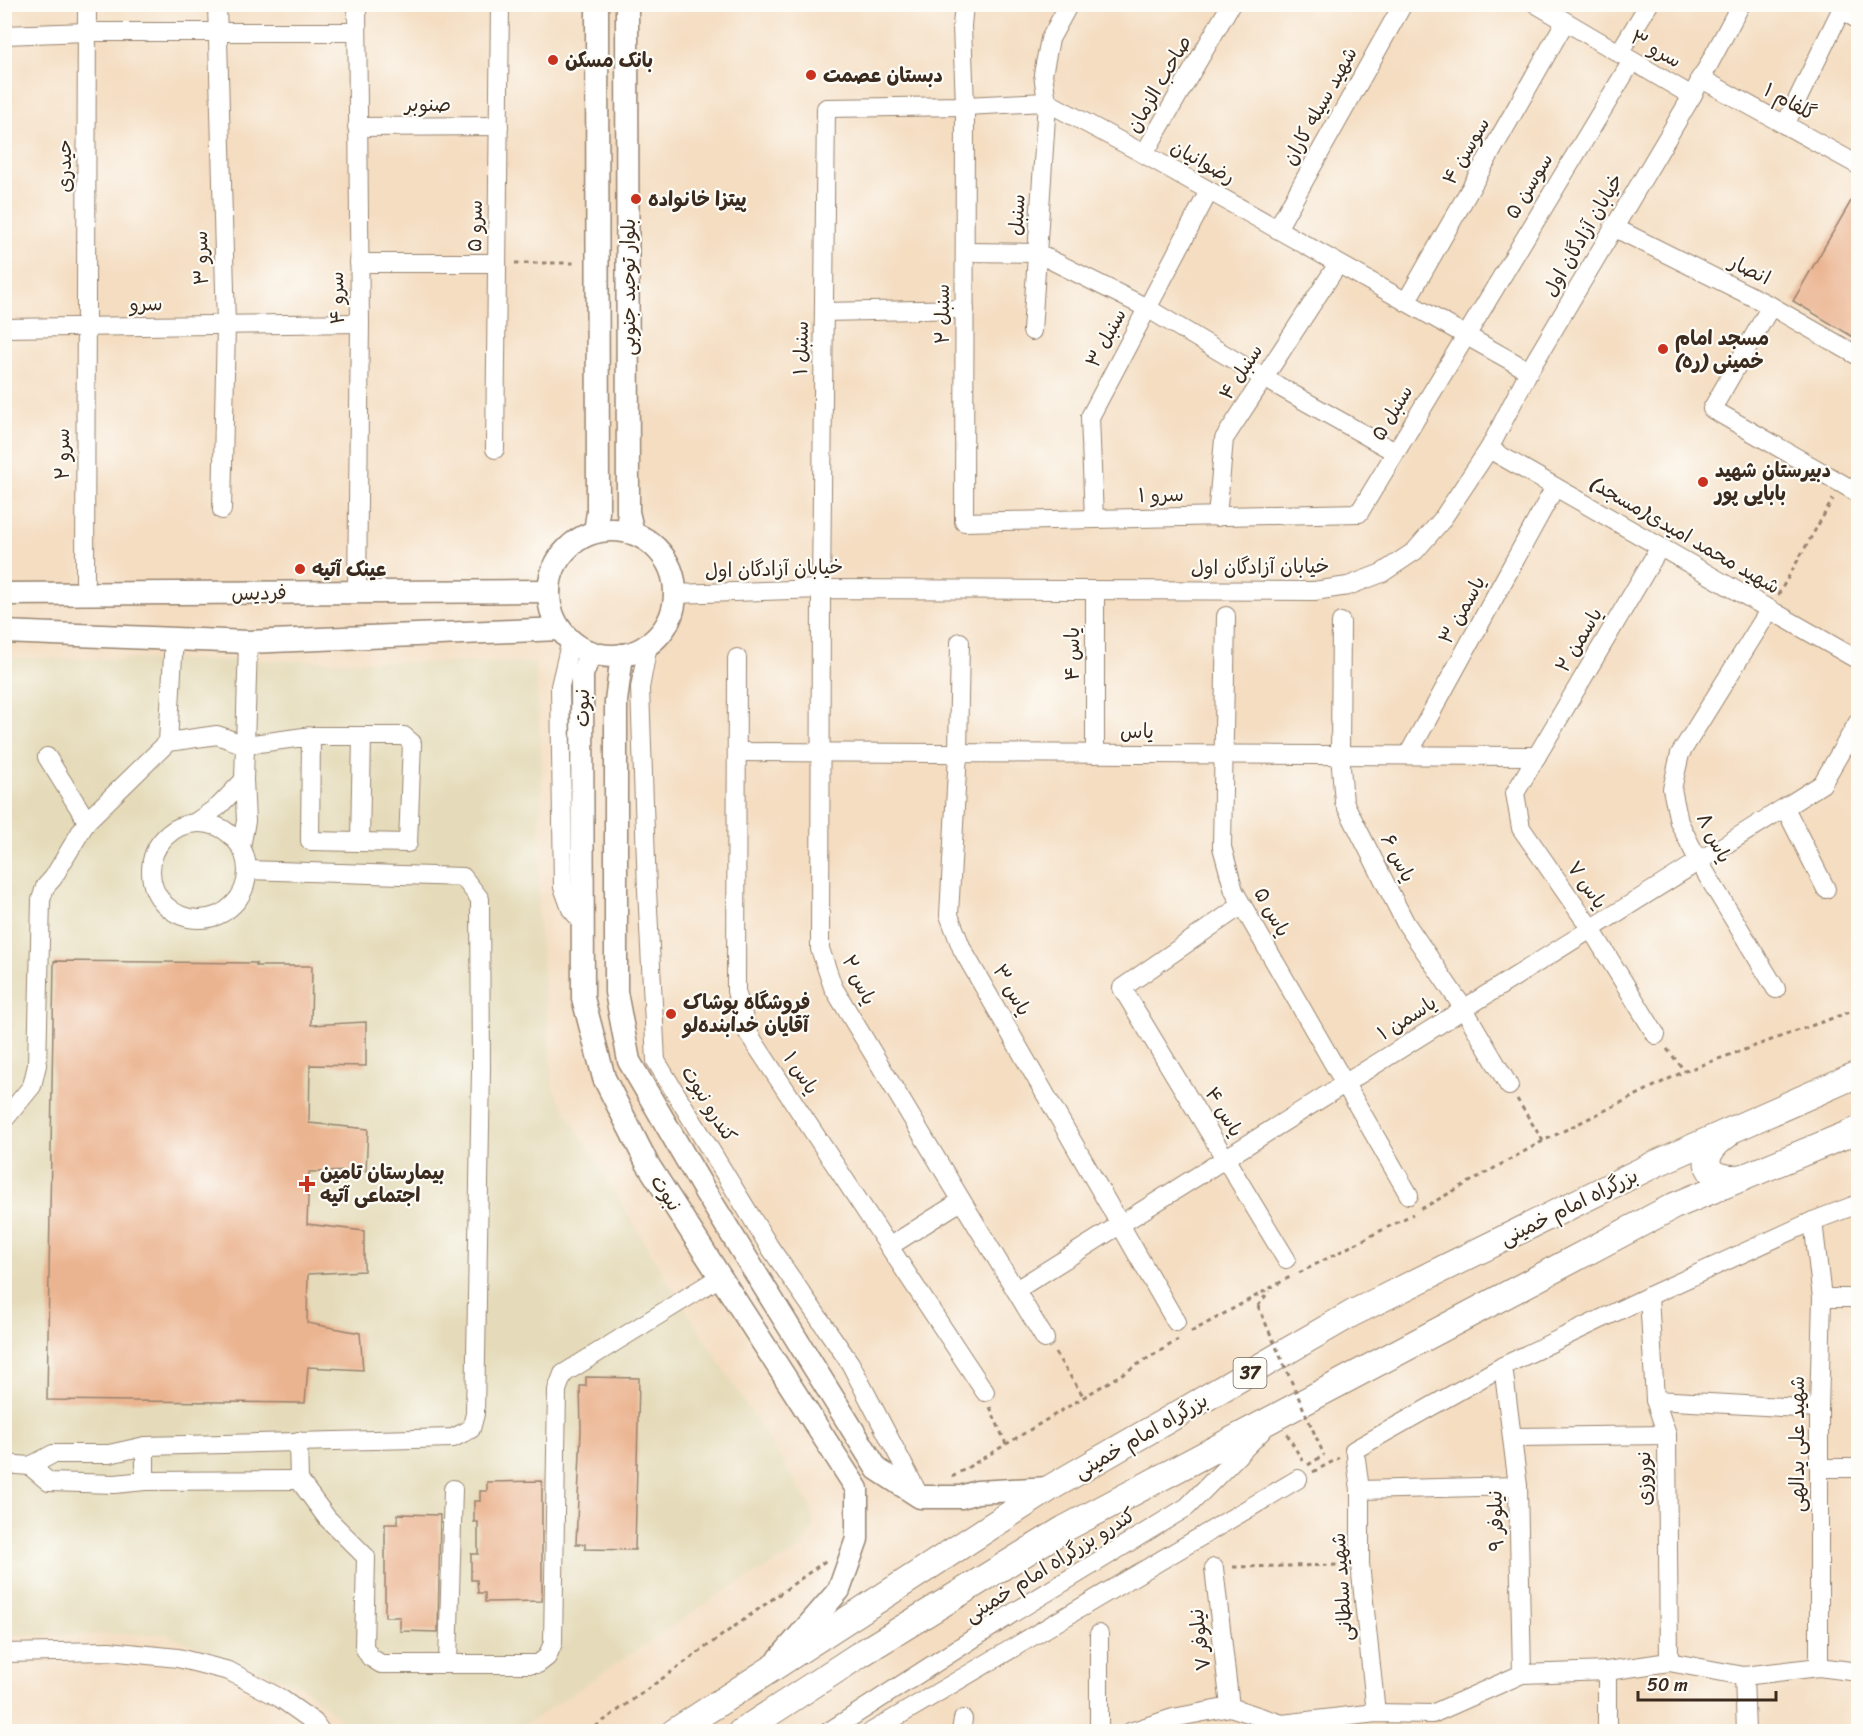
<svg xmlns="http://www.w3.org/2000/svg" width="1863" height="1736" viewBox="0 0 1863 1736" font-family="Sriracha,'Playpen Sans Arabic',sans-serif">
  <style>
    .built { fill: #e5dbba }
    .building { fill: #ebb490 }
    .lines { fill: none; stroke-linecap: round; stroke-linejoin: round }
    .minor-casing { stroke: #988470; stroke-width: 20 }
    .major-casing { stroke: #988470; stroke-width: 25 }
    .highway-casing { stroke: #988470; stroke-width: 28 }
    .path { stroke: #988470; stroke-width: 3; stroke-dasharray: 4.5 4.5; stroke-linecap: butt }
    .minor { stroke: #fff; stroke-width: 18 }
    .major { stroke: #fff; stroke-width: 22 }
    .highway { stroke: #fff; stroke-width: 26 }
    .path-bridge { stroke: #988470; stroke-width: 3; stroke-dasharray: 4.5 4.5; stroke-linecap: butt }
    .poi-dot { fill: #c8321e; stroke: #fdfcf7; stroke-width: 2 }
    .labels { text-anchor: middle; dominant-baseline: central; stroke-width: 4.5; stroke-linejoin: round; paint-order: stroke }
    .shield { fill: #fdfcf7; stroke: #75695f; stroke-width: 1.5 }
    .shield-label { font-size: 18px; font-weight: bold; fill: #3b2a1e }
    .street-label { font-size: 20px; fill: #3b2a1e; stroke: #fdfcf7 }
    .poi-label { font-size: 20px; font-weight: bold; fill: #3b2a1e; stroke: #fdfcf7; text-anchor: start }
  </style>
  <rect width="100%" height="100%" fill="#fdfcf7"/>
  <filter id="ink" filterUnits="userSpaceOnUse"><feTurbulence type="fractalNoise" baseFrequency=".0167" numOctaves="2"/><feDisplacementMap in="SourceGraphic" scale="12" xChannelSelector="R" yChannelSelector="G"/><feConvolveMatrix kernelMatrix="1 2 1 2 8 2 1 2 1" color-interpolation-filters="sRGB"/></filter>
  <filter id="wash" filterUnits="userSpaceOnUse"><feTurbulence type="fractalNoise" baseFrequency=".008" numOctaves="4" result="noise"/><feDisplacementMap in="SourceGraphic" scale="24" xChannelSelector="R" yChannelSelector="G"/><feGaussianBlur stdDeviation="1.35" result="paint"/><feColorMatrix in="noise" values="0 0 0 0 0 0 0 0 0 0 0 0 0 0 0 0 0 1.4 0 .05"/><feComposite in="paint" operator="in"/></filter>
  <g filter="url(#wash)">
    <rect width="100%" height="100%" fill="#f4ddc1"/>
    <!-- built -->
    <path class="built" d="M5 658 535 663 542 763 538 911 553 1089 667 1280 811 1507 813 1529 803 1548 723 1592 516 1731H354L302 1686 164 1634 5 1635Z"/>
    <g id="blocks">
      <!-- building -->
      <g class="building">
        <path d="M1858 189V340L1793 301Z"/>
        <path d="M54 961 256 963V966H312L311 1025 366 1022V1066L310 1065 309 1123 368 1129 366 1171 309 1172 307 1224 364 1231V1271L308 1274 307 1323 360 1333 363 1370 308 1367 305 1403 47 1400Z"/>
        <path d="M586 1377 639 1378 635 1550 585 1549V1544H576L581 1430 580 1386H586Z"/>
        <path d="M542 1481V1601L485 1602V1593H478L477 1580H471V1554H478V1522H474V1501H480V1491H487V1482Z"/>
        <path d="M398 1514 440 1515 438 1632 400 1631V1617H385V1524H398Z"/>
      </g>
    </g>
  </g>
  <g filter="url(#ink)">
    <use href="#blocks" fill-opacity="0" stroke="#988470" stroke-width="1.5"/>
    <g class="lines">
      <defs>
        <g id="minor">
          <path d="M217 4 226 325 222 510"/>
          <path d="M357 4 360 323 357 591"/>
          <path d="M964 4 962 26 965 106 964 522 1359 513 1632 61"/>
          <path d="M1536 4 1692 96"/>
          <path d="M1841 9 1858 20"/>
          <path d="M4 35 87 32H357"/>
          <path d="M1619 53 1649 4"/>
          <path d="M1700 78 1858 165"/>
          <path d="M1785 125 1844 4"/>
          <path d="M357 127 499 126"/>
          <path d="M1144 154 1231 4"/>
          <path d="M1613 227 1771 306 1712 409 1858 493"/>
          <path d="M1277 229 1403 4"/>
          <path d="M965 252 1037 253 1147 308 1264 378 1395 452"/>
          <path d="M359 263H497"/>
          <path d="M1406 302 1565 22"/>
          <path d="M1771 306 1858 356"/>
          <path d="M824 312 965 309"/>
          <path d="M4 328 360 323"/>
          <path d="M1032 331 1047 102 1043 74 1050 39 1069 4"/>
          <path d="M495 449 500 4"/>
          <path d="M1489 449 1858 660"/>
          <path d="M1217 517 1224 439 1338 264"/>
          <path d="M1094 519 1090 417 1209 191"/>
          <path d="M85 580 87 4"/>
          <path d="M675 594 821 589 1314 591 1348 586 1382 573 1415 551 1441 521 1489 449 1529 371 1692 96 1741 4"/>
          <path d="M1770 609 1680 754 1672 789 1679 822 1699 862 1776 989"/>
          <path d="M1226 616 1222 847 1234 891 1409 1195"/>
          <path d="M1341 622 1340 755 1344 802 1405 922 1464 1009 1509 1086"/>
          <path d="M571 640 560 686 563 887 571 909 583 923"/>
          <path d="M960 642 958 753 949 915 962 949 1176 1322"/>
          <path d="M648 645 640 688 647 890 656 1061 769 1246 850 1363 920 1497"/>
          <path d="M737 658 736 991 748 1033 985 1392"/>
          <path d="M168 742 174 638"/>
          <path d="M737 752 1537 756"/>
          <path d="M1095 754V590"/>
          <path d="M1408 755 1555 487"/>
          <path d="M47 757 87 821"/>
          <path d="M1785 808 1826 889"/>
          <path d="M196 822 219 806 244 780"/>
          <circle cx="199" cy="871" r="48"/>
          <path d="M360 842 362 736"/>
          <path d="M241 847 246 821 244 780 248 642"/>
          <path d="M1242 905 1122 988 1286 1259"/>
          <path d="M1656 1035 1591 929 1521 828 1515 793 1660 547"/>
          <path d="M4 1120 32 1086 37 1065 41 900 45 887 53 878 87 821 168 742 217 735 245 745 311 736H404L412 743 408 843 310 841 311 736"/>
          <path d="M1813 1221 1822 1298 1819 1409V1667"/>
          <path d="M890 1246 961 1201"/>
          <path d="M1016 1290 1822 784 1858 722"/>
          <path d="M1649 1296 1655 1400 1667 1435 1669 1662"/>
          <path d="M1822 1298H1858"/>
          <path d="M1045 1339 833 987 820 949 821 589 826 108 965 106 1047 102 1144 154 1529 371"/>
          <path d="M1503 1366 1518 1486 1522 1674"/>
          <path d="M1655 1400 1819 1409"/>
          <path d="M1512 1437 1667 1435"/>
          <path d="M298 1441 299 1480 327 1518 366 1557 364 1647 370 1657 381 1664H538L547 1657 553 1643 557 1390 563 1374 720 1277"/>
          <path d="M1354 1450 1503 1366 1649 1296 1813 1221 1858 1204"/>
          <path d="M1356 1459 1360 1490V1564L1376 1713"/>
          <path d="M4 1464 30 1466 53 1454H109L145 1446 453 1438 471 1429 475 1414 481 1069 480 899 463 877 247 870"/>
          <path d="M30 1466 49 1482 115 1484 145 1481 299 1480"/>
          <path d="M1820 1468H1858"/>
          <path d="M145 1481V1446"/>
          <path d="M1360 1490 1518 1486"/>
          <path d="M1214 1568 1230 1707"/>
          <path d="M1099 1634V1732"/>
          <path d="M4 1653 109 1651 178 1658 229 1671 280 1698 314 1722 321 1732"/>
          <path d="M448 1663 453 1489"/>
          <path d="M1744 1676 1746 1732"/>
          <path d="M4 1730 11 1732"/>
          <path d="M828 1732 1013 1613 1187 1507 1263 1430"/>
          <path d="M871 1732 1298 1479"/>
          <path d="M961 1732 963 1719"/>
          <path d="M1130 1732 1173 1718 1230 1707 1282 1724 1376 1713 1432 1714 1522 1674 1607 1671 1669 1662 1744 1676 1819 1667 1858 1672"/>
          <path d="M1607 1732V1671"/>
        </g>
        <g id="major">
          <path d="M627 4 628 512 633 533"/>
          <circle cx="612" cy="593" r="63"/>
          <path d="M595 532 598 512 597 4"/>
          <path d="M4 594 549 591"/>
          <path d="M4 632 248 642 560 629"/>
          <path d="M591 652 582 674 583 998 604 1078 647 1163 857 1489V1539L839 1590 779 1659"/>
          <path d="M622 655 616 701V992L629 1061 706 1193 877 1469 920 1497H961L977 1492 1050 1488"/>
        </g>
        <g id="highway">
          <path d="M1727 1135C1694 1158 1705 1183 1744 1177"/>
          <path d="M674 1732 1050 1488 1353 1313 1655 1164 1858 1074"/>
          <path d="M741 1732 859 1655 1064 1529 1674 1206 1858 1130"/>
        </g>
      </defs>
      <!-- minor casing -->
      <use href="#minor" class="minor-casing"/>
      <!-- major casing -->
      <use href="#major" class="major-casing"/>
      <!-- highway casing -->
      <use href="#highway" class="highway-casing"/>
      <!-- path -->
      <g class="path">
        <path d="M515 263H577"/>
        <path d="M1778 595 1833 499"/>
        <path d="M1667 1049 1685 1071"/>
        <path d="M1517 1099 1543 1141"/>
        <path d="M1421 1209 1543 1141 1685 1071 1858 1009"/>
        <path d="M1299 1273 1413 1214"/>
        <path d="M1258 1306 1269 1291"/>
        <path d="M1191 1332 1290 1277"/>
        <path d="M1055 1353 1084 1397"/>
        <path d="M990 1407 1006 1444"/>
        <path d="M1287 1434 1303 1462"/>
        <path d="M1308 1465 1324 1455"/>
        <path d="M1313 1472 1339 1458"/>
        <path d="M952 1477 1178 1340"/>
        <path d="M1233 1567 1343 1565"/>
        <path d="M588 1732 828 1559"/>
      </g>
      <!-- minor -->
      <use href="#minor" class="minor"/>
      <!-- major -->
      <use href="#major" class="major"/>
      <!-- highway -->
      <use href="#highway" class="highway"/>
      <!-- path-bridge -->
      <path class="path-bridge" d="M1258 1306 1324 1455"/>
    </g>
  </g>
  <!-- markers -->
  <g class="poi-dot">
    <circle cx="553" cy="60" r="6"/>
    <circle cx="811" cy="75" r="6"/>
    <circle cx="636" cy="199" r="6"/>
    <circle cx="1663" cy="349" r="6"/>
    <circle cx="1703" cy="482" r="6"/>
    <circle cx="300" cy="569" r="6"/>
    <circle cx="671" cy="1014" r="6"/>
    <path d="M304 1175h6v6h6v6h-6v6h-6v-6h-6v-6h6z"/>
  </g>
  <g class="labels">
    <!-- shield labels -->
    <rect class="shield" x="1233.5" y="1358" width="33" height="30" rx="4.5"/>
    <g class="shield-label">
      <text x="1250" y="1373">37</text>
    </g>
    <!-- street labels -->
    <g class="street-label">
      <text transform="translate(1656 49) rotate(30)">سرو ۳</text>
      <text transform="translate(1159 84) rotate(-60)">صاحب الزمان</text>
      <text transform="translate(1790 102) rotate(29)">گلفام ۱</text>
      <text x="428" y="104">صنوبر</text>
      <text transform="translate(1320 106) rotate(-61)">شهید سیله کاران</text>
      <text transform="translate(1466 151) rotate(-60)">سوسن ۴</text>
      <text transform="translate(1203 162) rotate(29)">رضوانیان</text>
      <text transform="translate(64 166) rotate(-90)">حیدری</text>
      <text transform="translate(1529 186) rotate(-59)">سوسن ۵</text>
      <text transform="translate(1017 215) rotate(-86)">سنبل</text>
      <text transform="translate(475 226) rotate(-89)">سرو ۵</text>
      <text transform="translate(1583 235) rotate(-60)">خیابان آزادگان اول</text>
      <text transform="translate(201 258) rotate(-91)">سرو ۳</text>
      <text transform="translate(1750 270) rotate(26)">انصار</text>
      <text transform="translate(628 287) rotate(-90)">بلوار توحید جنوبی</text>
      <text transform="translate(337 298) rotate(-91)">سرو ۴</text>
      <text transform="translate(146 304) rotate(-1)">سرو</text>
      <text transform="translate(942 314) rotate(-90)">سنبل ۲</text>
      <text transform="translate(1106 338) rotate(-62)">سنبل ۳</text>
      <text transform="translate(801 348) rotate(-89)">سنبل ۱</text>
      <text transform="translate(1241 372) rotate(-57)">سنبل ۴</text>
      <text transform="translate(1392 413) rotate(-59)">سنبل ۵</text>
      <text transform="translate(62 454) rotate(-90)">سرو ۲</text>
      <text transform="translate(1161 495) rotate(-1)">سرو ۱</text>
      <text transform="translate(1685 535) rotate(30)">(مسجد)شهید محمد امیدی</text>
      <text transform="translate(1260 567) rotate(-1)">خیابان آزادگان اول</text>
      <text transform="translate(774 569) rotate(-2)">خیابان آزادگان اول</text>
      <text transform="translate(259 593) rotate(-1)">فردیس</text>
      <text transform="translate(1462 610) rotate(-61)">یاسمن ۳</text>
      <text transform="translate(1579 640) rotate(-59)">یاسمن ۲</text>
      <text transform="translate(1072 654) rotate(-90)">یاس ۴</text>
      <text transform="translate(582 708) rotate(-90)">نبوت</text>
      <text x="1137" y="731">یاس</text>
      <text transform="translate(1714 838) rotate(63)">یاس ۸</text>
      <text transform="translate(1398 858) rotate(63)">یاس ۶</text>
      <text transform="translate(1587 885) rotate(55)">یاس ۷</text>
      <text transform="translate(1272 912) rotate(61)">یاس ۵</text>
      <text transform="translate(859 980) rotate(64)">یاس ۲</text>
      <text transform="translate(1012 990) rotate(60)">یاس ۳</text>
      <text transform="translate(1407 1018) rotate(-32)">یاسمن ۱</text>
      <text transform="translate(801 1073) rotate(56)">یاس ۱</text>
      <text transform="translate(709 1104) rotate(58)">کندرو نبوت</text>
      <text transform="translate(1224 1112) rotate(59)">یاس ۴</text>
      <text transform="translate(666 1193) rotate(57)">نبوت</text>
      <text transform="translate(1569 1207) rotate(-26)">بزرگراه امام خمینی</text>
      <text transform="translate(1141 1436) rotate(-30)">بزرگراه امام خمینی</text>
      <text transform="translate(1797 1444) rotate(-90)">شهید علی یدالهی</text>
      <text transform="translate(1644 1478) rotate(-91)">نوروزی</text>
      <text transform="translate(1496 1521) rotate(-92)">نیلوفر ۹</text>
      <text transform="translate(1050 1565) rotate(-32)">کندرو بزرگراه امام خمینی</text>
      <text transform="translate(1342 1587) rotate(-94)">شهید سلطانی</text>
      <text transform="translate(1200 1640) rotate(-97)">نیلوفر ۷</text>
    </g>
    <!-- poi labels -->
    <g class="poi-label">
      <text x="565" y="60">بانک مسکن</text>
      <text x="823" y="75">دبستان عصمت</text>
      <text x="648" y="199">پیتزا خانواده</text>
      <text x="1675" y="338">مسجد امام<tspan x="1675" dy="23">خمینی (ره)</tspan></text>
      <text x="1715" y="470">دبیرستان شهید<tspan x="1715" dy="23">بابایی پور</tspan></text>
      <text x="312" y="569">عینک آتیه</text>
      <text x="683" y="1002">فروشگاه پوشاک<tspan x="683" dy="23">آقایان خدابنده‌لو</tspan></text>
      <text x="320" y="1172">بیمارستان تامین<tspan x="320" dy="23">اجتماعی آتیه</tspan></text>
    </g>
  </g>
  <!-- margin -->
  <rect width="1863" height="1736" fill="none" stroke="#fdfcf7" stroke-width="24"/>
  <!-- scale -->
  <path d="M1638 1691v9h138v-9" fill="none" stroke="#3b2a1e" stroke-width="3"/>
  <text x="1647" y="1691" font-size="18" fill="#3b2a1e" stroke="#fdfcf7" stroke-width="4.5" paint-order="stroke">50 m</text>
</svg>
